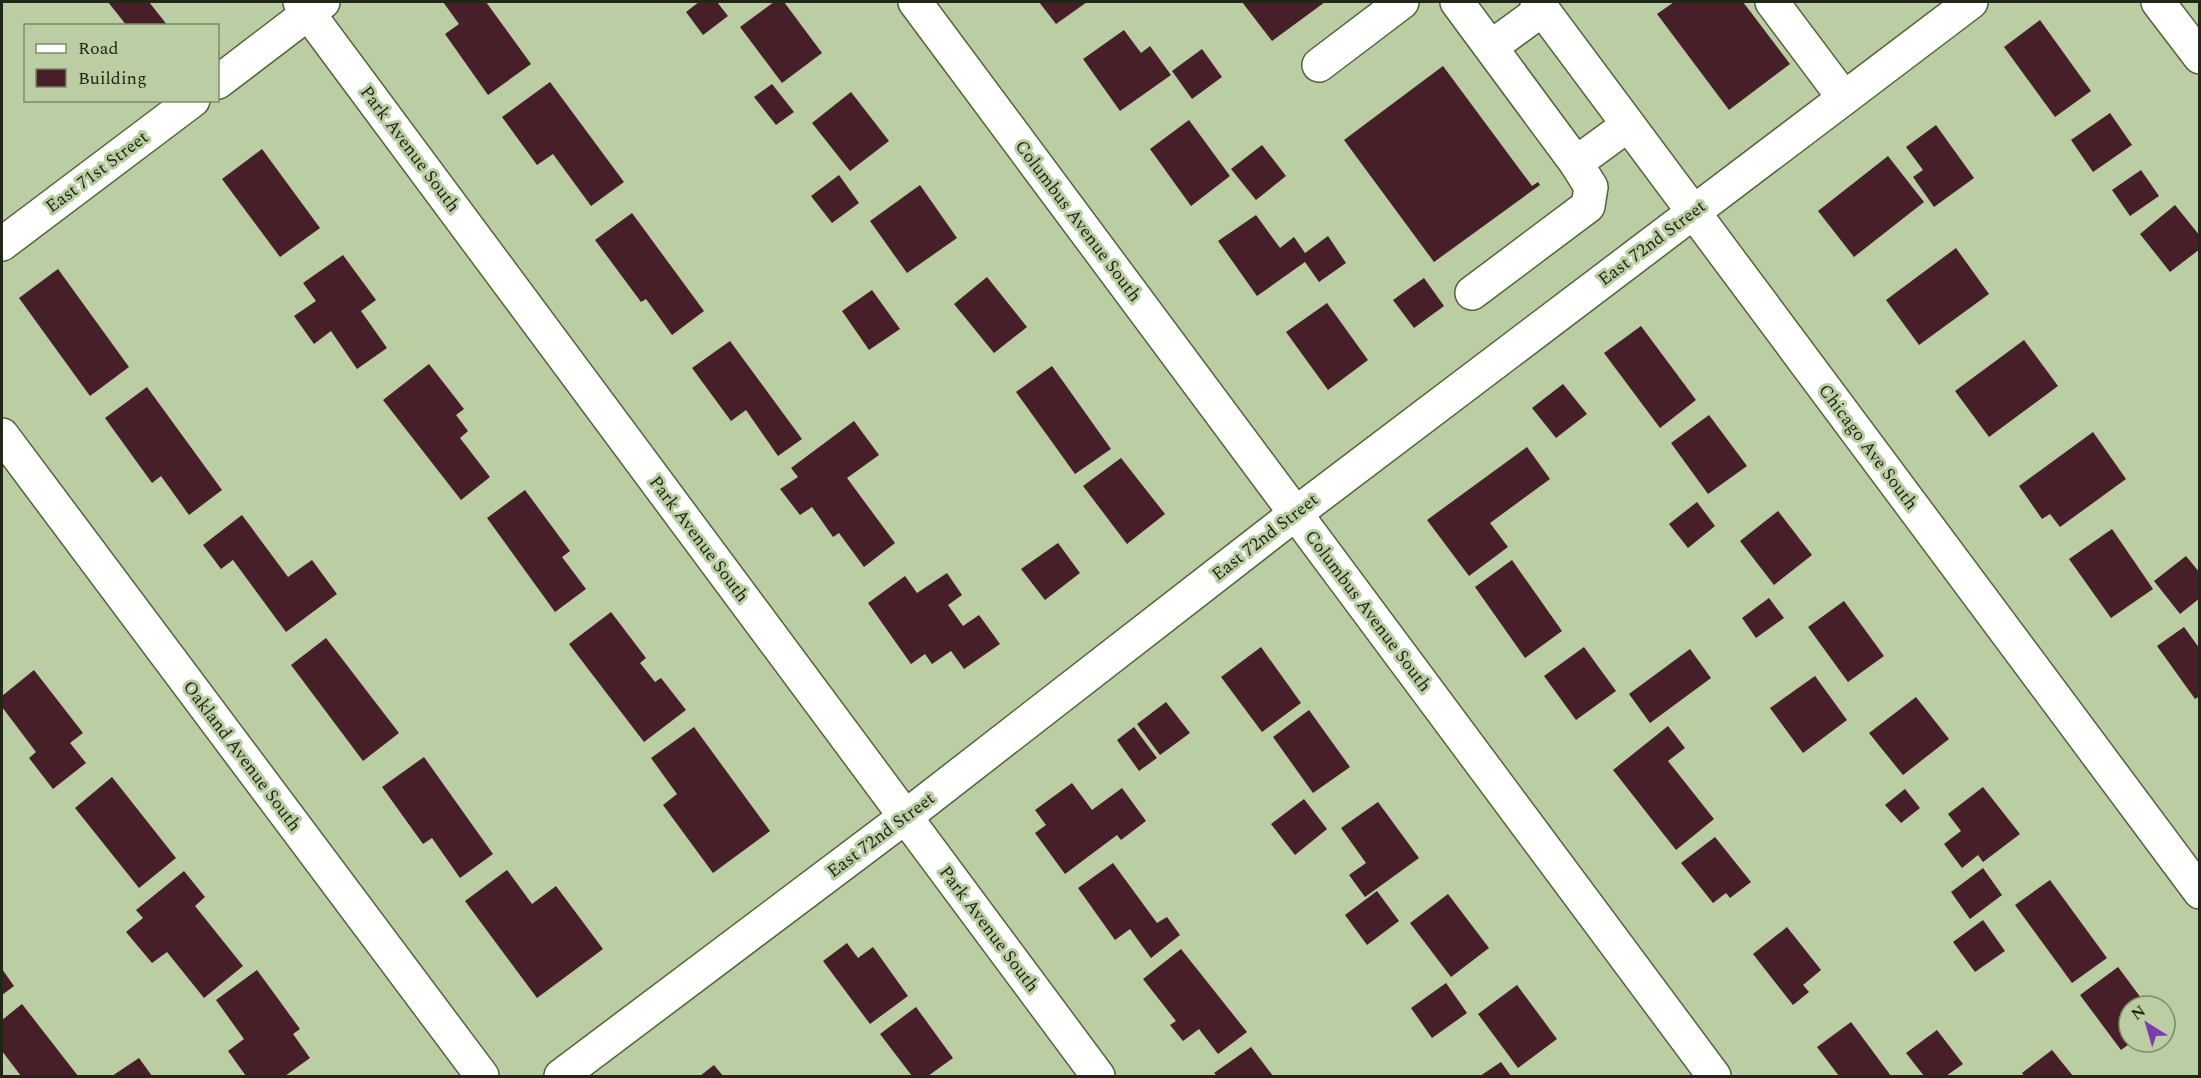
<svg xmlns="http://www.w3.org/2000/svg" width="2201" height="1078" viewBox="0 0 2201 1078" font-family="Spectral,serif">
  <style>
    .building { fill: #471f29 }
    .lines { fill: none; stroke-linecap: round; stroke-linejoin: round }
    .minor-casing { stroke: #53623b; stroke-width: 36 }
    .minor { stroke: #fff; stroke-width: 33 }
    .labels { text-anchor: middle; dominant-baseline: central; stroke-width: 6; stroke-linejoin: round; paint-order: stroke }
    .street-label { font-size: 18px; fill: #202716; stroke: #bbcda2 }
  </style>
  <rect width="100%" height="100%" fill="#bbcda2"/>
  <!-- building -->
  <g class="building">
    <path d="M108 2H149L168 26H127Z"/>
    <path d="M443 2H486L531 64 488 95 445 34 459 24Z"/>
    <path d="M699 2H717L728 16 703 35 686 12Z"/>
    <path d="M774 2H784L822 53 782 83 740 27Z"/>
    <path d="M1039 2H1087L1056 24Z"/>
    <path d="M1242 2H1325L1272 41Z"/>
    <path d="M1674 2H1743L1790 64 1729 110 1657 14Z"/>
    <path d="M2040 20 2091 91 2055 117 2004 47Z"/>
    <path d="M1124 30 1141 53 1150 46 1171 75 1120 111 1083 59Z"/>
    <path d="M1202 49 1222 77 1192 99 1172 71Z"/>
    <path d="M1443 66 1532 186 1538 182 1540 185 1434 262 1344 140Z"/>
    <path d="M550 82 624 182 591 206 553 154 537 165 502 117Z"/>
    <path d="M772 84 794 112 776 125 754 97Z"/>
    <path d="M851 92 889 141 850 171 812 123Z"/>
    <path d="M2110 113 2132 145 2093 172 2071 140Z"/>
    <path d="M1189 120 1230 176 1191 206 1150 149Z"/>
    <path d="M1936 125 1974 178 1934 207 1913 177 1923 170 1906 147Z"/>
    <path d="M1262 145 1286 176 1256 200 1231 169Z"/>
    <path d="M262 149 320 228 280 257 222 179Z"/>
    <path d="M1888 156 1924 202 1854 257 1818 211Z"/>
    <path d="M2141 170 2159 196 2130 216 2112 190Z"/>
    <path d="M839 175 859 203 832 223 811 196Z"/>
    <path d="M920 185 957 238 907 273 870 221Z"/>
    <path d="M2175 205 2200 236V249L2170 272 2140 234Z"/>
    <path d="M632 213 704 311 672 335 646 299 641 302 595 240Z"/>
    <path d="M1256 215 1280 248 1294 237 1305 253 1328 236 1346 263 1319 282 1305 262 1257 296 1218 241Z"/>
    <path d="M1956 248 1989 294 1919 345 1886 300Z"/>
    <path d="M343 255 376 300 361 311 387 348 357 369 331 331 314 344 294 316 316 301 303 283Z"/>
    <path d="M58 269 129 367 90 396 19 298Z"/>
    <path d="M987 277 1027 327 994 353 954 304Z"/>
    <path d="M1424 278 1444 306 1414 328 1393 300Z"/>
    <path d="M872 290 900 329 869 350 842 311Z"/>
    <path d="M1327 303 1368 360 1328 390 1286 332Z"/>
    <path d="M1641 326 1696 400 1660 428 1604 353Z"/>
    <path d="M2024 340 2058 386 1989 437 1955 391Z"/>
    <path d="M730 341 802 439 778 456 746 410 731 421 692 368Z"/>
    <path d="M429 364 464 409 456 415 468 431 460 438 490 477 461 500 383 400Z"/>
    <path d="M1052 366 1111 449 1075 474 1016 392Z"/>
    <path d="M1563 384 1587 414 1556 438 1532 408Z"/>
    <path d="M147 387 222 490 189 515 161 476 152 483 105 418Z"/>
    <path d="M1709 415 1747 466 1708 494 1671 443Z"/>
    <path d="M854 421 879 455 847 478 895 543 864 567 839 533 833 537 812 507 800 515 780 489 798 477 791 468Z"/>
    <path d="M2093 432 2126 479 2060 527 2050 514 2042 519 2019 486Z"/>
    <path d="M1527 447 1550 479 1490 523 1508 547 1469 576 1427 520Z"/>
    <path d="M1121 458 1165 514 1127 544 1083 486Z"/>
    <path d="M525 490 570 551 562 557 586 589 555 612 487 518Z"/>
    <path d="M1697 502 1715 526 1688 548 1669 524Z"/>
    <path d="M1778 511 1812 555 1774 585 1740 541Z"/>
    <path d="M242 515 288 577 312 560 337 594 286 632 233 560 221 569 203 545Z"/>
    <path d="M2112 529 2153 589 2111 618 2069 559Z"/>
    <path d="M1058 543 1080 573 1045 600 1021 569Z"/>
    <path d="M2186 556 2200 573V598L2180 614 2154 581Z"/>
    <path d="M1512 560 1562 631 1525 658 1475 587Z"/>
    <path d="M947 573 962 595 948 605 963 626 979 615 1000 644 964 669 951 651 932 664 925 654 911 664 868 603 905 576 917 593Z"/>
    <path d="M1769 598 1784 618 1756 638 1742 618Z"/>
    <path d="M1844 601 1884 656 1848 682 1808 627Z"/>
    <path d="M611 612 646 658 640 663 655 682 661 678 686 710 644 742 569 644Z"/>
    <path d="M2184 627 2200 649V696L2195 699 2157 646Z"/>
    <path d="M326 638 399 733 363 761 291 665Z"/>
    <path d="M1261 647 1301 703 1262 732 1221 677Z"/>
    <path d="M1584 647 1616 691 1576 720 1544 676Z"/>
    <path d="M1690 649 1711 678 1650 723 1629 694Z"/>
    <path d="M34 670 83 733 70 743 86 763 53 789 29 758 36 752 2 707V696Z"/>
    <path d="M1815 676 1847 720 1803 753 1770 708Z"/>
    <path d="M1916 697 1949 739 1903 775 1869 733Z"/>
    <path d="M1166 702 1190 733 1160 755 1137 724Z"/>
    <path d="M1309 710 1350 767 1313 793 1273 737Z"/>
    <path d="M1668 726 1685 748 1668 761 1714 819 1676 850 1613 770Z"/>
    <path d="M694 727 770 831 713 873 663 805 677 794 651 758Z"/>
    <path d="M1134 727 1157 758 1139 771 1117 740Z"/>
    <path d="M424 757 493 854 460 878 432 838 423 844 382 787Z"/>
    <path d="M112 777 176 858 139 888 75 808Z"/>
    <path d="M1072 783 1092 810 1122 788 1146 821 1121 840 1117 835 1065 874 1035 833 1046 825 1035 810Z"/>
    <path d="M1983 787 2020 834 1983 862 1978 855 1962 868 1944 844 1961 831 1948 814Z"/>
    <path d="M1905 789 1920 808 1901 823 1885 805Z"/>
    <path d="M1304 799 1327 829 1295 855 1271 824Z"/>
    <path d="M1378 802 1419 858 1365 897 1349 875 1366 863 1341 828Z"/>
    <path d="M1715 837 1751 882 1730 898 1726 893 1713 903 1681 863Z"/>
    <path d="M1113 863 1157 923 1167 917 1180 935 1151 958 1130 929 1115 940 1078 888Z"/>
    <path d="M1983 868 2002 895 1970 919 1951 892Z"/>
    <path d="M507 870 532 904 556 886 603 949 537 998 465 901Z"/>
    <path d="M184 871 205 897 195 906 243 966 204 998 167 952 152 963 126 932 143 918 136 910Z"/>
    <path d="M2050 880 2107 958 2072 983 2015 905Z"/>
    <path d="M1377 891 1399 921 1367 945 1345 915Z"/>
    <path d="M1448 894 1489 948 1451 977 1410 923Z"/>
    <path d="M1983 920 2005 951 1975 972 1953 942Z"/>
    <path d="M1787 927 1821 970 1803 985 1809 992 1793 1005 1753 954Z"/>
    <path d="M847 943 858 958 873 947 908 996 870 1024 823 961Z"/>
    <path d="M1181 949 1247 1032 1218 1054 1199 1029 1183 1041 1170 1025 1176 1021 1143 979Z"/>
    <path d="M2118 967 2147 1006H2129V1042H2132L2121 1050 2080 995Z"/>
    <path d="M2 969 14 986 2 995Z"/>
    <path d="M257 970 300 1029 293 1034 310 1058 285 1076H246L228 1051 244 1039 216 1000Z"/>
    <path d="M1446 983 1467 1013 1432 1038 1411 1008Z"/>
    <path d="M1517 985 1557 1039 1518 1068 1478 1014Z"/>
    <path d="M22 1004 78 1076H21L2 1051V1020Z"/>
    <path d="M916 1007 953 1058 928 1076H912L880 1034Z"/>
    <path d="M1851 1022 1891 1076H1839L1817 1047Z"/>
    <path d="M1937 1030 1963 1064 1946 1076H1924L1906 1053Z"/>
    <path d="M1251 1047 1273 1076H1217L1214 1073Z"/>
    <path d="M2052 1050 2073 1076H2024L2022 1073Z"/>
    <path d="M139 1058 152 1076H112Z"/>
    <path d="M1501 1062 1511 1076H1480Z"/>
    <path d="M714 1065 723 1076H700Z"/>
  </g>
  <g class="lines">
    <defs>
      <g id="minor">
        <path d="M300 2 1098 1076"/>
        <path d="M915 2 1714 1076"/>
        <path d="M1457 2 1576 163 1628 125"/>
        <path d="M1537 2 2200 892"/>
        <path d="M1772 2 1844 98"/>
        <path d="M2158 2 2200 57"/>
        <path d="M1491 47 1543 9"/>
        <path d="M1319 65 1402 2"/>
        <path d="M218 82 323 2"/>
        <path d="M2 244 193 100"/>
        <path d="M1472 293 1588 206 1591 187 1576 163"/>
        <path d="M2 435 482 1076"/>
        <path d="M561 1076 905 817 1295 514 1971 2"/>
      </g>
    </defs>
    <!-- minor casing -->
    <use href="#minor" class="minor-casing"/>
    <!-- minor -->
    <use href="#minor" class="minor"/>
  </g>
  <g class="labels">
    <!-- street labels -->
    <g class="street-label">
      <text transform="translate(410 149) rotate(53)">Park Avenue South</text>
      <text transform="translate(97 172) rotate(-37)">East 71st Street</text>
      <text transform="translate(1078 221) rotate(53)">Columbus Avenue South</text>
      <text transform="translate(1652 243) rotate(-37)">East 72nd Street</text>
      <text transform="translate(1868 447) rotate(53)">Chicago Ave South</text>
      <text transform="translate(1265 537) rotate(-38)">East 72nd Street</text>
      <text transform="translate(699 539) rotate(53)">Park Avenue South</text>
      <text transform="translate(1368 611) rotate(53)">Columbus Avenue South</text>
      <text transform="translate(242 756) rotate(53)">Oakland Avenue South</text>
      <text transform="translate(881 835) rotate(-37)">East 72nd Street</text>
      <text transform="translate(989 929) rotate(53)">Park Avenue South</text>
    </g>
  </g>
  <!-- border -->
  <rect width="2201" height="1078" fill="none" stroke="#202716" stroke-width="6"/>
  <!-- legend -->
  <rect x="24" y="24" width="195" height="78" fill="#bbcda2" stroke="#7d8b6a" stroke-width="1.5"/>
  <rect x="36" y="44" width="30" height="9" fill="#ffffff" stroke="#7d8b6a" stroke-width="1.5"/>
  <text x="78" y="54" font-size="18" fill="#202716">Road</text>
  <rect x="36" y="69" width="30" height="18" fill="#471f29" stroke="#7d8b6a" stroke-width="1.5"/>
  <text x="78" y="84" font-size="18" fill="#202716">Building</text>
  <!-- north arrow -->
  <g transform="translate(2147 1024) rotate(323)"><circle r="28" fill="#bbcda2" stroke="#7d8b6a" stroke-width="1.5"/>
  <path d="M0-4.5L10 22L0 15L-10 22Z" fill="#7b3baf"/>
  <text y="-9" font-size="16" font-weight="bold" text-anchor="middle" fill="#202716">N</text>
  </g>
</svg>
